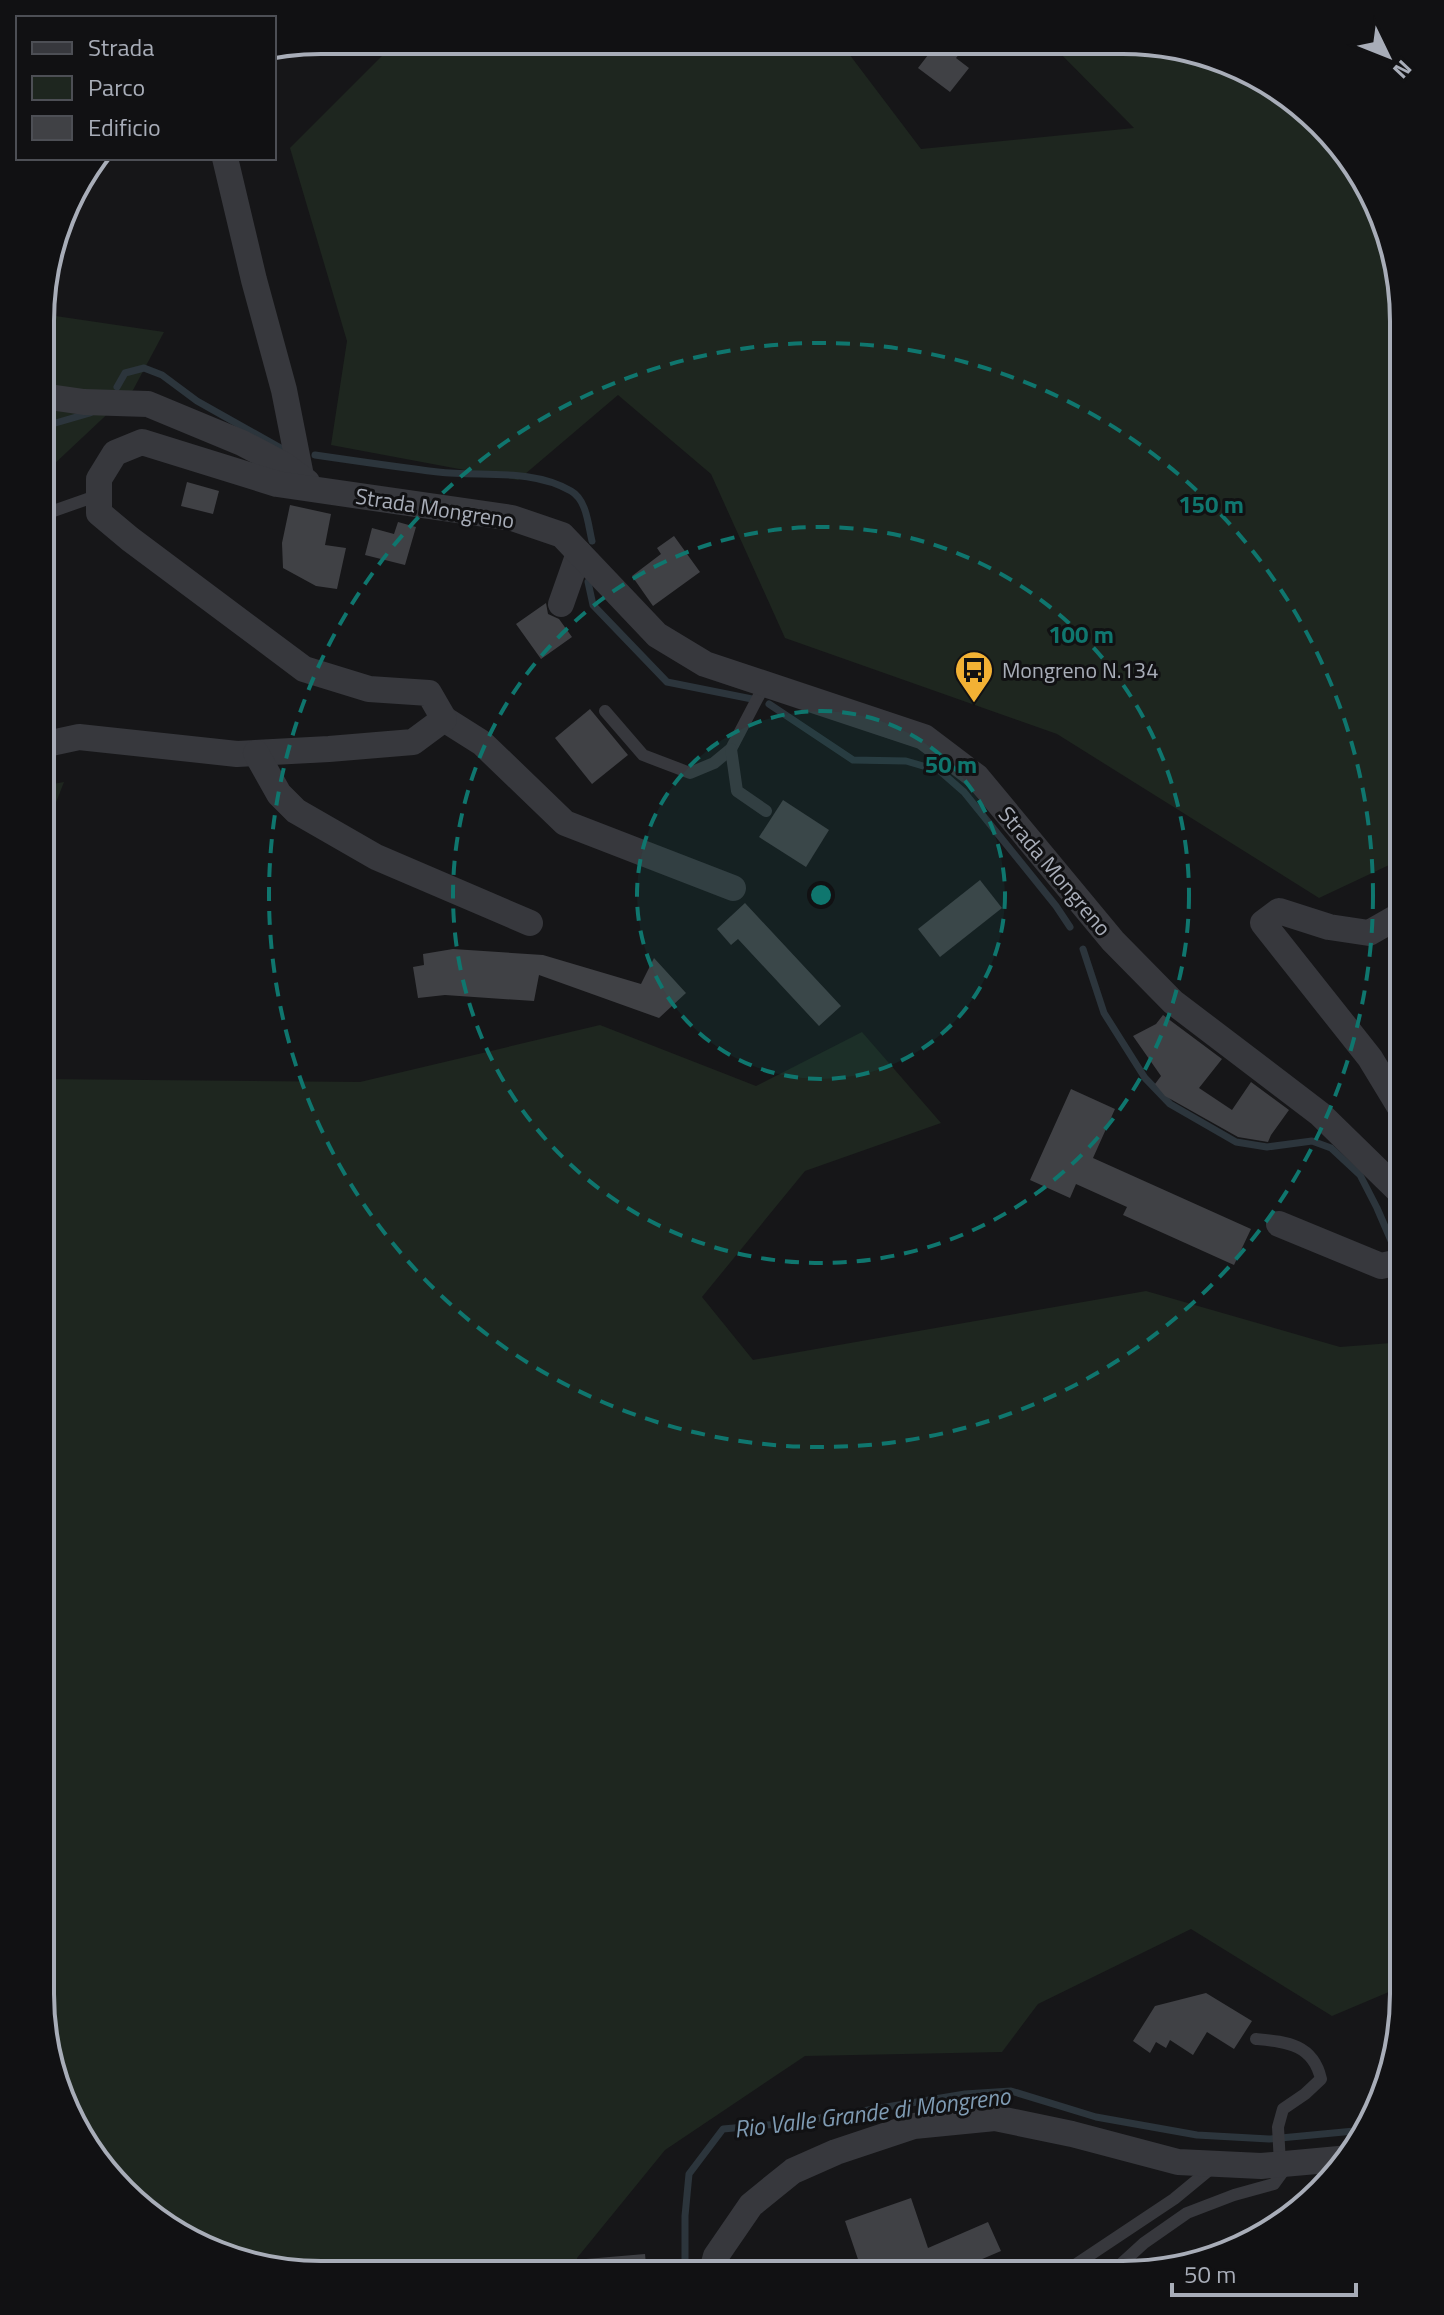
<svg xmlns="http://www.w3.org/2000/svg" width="1444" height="2315" viewBox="0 0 1444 2315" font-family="'Titillium Web',sans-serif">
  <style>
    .green { fill: #1e261f }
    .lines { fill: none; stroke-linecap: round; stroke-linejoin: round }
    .stream { stroke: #2c353c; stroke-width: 7 }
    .building { fill: #404145 }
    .service { stroke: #37383d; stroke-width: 12 }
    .minor { stroke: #37383d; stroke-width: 26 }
    .ring { fill: none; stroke: #0f766e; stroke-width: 4; stroke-dasharray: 14 10 }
    .labels { text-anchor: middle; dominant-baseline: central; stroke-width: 6; stroke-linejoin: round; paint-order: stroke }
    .street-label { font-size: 22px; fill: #a8adb8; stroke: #111113 }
    .poi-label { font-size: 22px; fill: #a8adb8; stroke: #111113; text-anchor: start }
    .water-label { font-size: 24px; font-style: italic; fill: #7f9bb3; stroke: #111113 }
    .rim { fill: none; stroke: #a8adb8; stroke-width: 4 }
    .centre { fill: #0f766e; stroke: #111113; stroke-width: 4 }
    .ring-label { font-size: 24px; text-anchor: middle; font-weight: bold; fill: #0f766e; stroke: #111113; stroke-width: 6; stroke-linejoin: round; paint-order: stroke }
  </style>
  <rect width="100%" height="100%" fill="#161618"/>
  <!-- green -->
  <g class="green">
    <path d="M398 40 840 42 921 149 1134 128 1049 42H1160L1294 98 1383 214 1404 321V858L1319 898 1057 734 785 638 711 474 618 395 518 480 331 445 347 341 290 148Z"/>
    <path d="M42 314 164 332 133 390 52 466 42 464Z"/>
    <path d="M64 782 42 838V786Z"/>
    <path d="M600 1025 756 1086 862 1032 941 1123 805 1171 702 1297 753 1360 1146 1291 1340 1347 1404 1342 1403 1986 1332 2016 1191 1929 1038 2004 1002 2052 805 2056 665 2150 577 2258 579 2273H285L150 2217 61 2101 40 1994 41 1079 360 1082Z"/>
  </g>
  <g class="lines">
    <!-- stream -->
    <g class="stream">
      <path d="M117 387 125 373 144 368 162 375 197 401 286 451"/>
      <path d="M42 424H52L90 413"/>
      <path d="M315 455C356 461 397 467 438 472 481 477 532 468 571 491 587 500 588 525 592 541"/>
      <path d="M588 582 593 605 667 682 752 699"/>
      <path d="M769 704 853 760 906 761 940 771 964 792 1056 906 1070 927"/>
      <path d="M1083 949 1104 1013 1145 1078 1170 1104 1236 1142 1267 1147 1312 1141 1331 1148 1360 1175 1377 1208 1396 1252"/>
      <path d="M685 2274V2216L689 2174 723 2129 790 2123 965 2094 1011 2091 1096 2117 1197 2135 1269 2139 1365 2130"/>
    </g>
  </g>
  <!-- building -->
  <g class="building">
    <path d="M910 42H969L956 58 969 68 950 92 918 68 928 55Z"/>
    <path d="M187 482 219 491 213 514 181 506Z"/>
    <path d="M290 505 331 514 325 545 346 548 337 589 316 586 283 568 282 543Z"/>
    <path d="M398 522 416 527 405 565 365 555 372 528 394 534Z"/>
    <path d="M674 536 700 572 653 606 632 576 661 554 657 548Z"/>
    <path d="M546 603 548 614 559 619 572 637 541 659 516 624Z"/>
    <path d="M590 709 628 755 592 784 555 738Z"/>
    <path d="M783 800 829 830 806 867 759 837Z"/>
    <path d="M980 880 1002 908 940 957 918 929Z"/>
    <path d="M745 903 841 1006 819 1026 738 939 731 945 717 929Z"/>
    <path d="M453 949 543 955 641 984 654 958 686 993 659 1018 539 975 534 1001 445 995 418 998 413 967 424 965 423 954Z"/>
    <path d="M1163 1015 1222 1059 1199 1088 1232 1110 1251 1082 1289 1110 1271 1135 1268 1142 1238 1137 1165 1096 1155 1084 1161 1076 1133 1036 1156 1024Z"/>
    <path d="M1071 1089 1115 1109 1093 1158 1251 1229 1234 1265 1123 1215 1127 1207 1076 1184 1070 1198 1030 1180Z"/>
    <path d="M1206 1993 1252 2021 1234 2049 1207 2032 1193 2055 1170 2040 1166 2048 1156 2042 1150 2053 1133 2041 1155 2006Z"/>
    <path d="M911 2198 928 2248 988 2222 1001 2251 947 2274H863L845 2221Z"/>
    <path d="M645 2254 647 2274H587L586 2259Z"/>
  </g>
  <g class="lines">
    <!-- service -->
    <g class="service">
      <path d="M42 515 99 495"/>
      <path d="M605 711 643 755 690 773 714 763 731 749 765 684"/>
      <path d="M731 749 737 791 766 811"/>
      <path d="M1256 2039C1287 2042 1313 2044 1321 2079L1305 2094 1283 2109 1278 2127 1280 2164"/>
      <path d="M1069 2275 1075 2265 1174 2199 1214 2166"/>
      <path d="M1109 2275 1144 2243 1187 2213 1234 2195 1274 2184 1287 2166"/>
    </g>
    <!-- minor -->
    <g class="minor">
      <path d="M225 158 254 280 284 390 301 476"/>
      <path d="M42 396 84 402 148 404 242 443 284 465 307 482"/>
      <path d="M561 604 579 553"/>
      <path d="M444 719 482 743 565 823 733 888"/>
      <path d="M42 745 79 737 237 754 329 749 413 742 444 719 429 693 369 689 304 669 130 539 99 513V479L115 453 142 442 277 484 512 518 562 535 657 635 705 664 924 737 977 777 1113 941 1173 1002 1320 1114 1404 1196"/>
      <path d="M256 753 279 794 296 811 376 857 530 923"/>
      <path d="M1404 1114 1370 1058 1263 923 1279 911 1329 927 1369 933 1404 913"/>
      <path d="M1279 1224 1381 1266 1404 1261"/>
      <path d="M711 2274 716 2256 751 2205 793 2171 836 2152 914 2126 995 2118 1072 2134 1178 2162 1261 2166 1350 2158"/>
    </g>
  </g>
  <!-- distance rings -->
  <circle cx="821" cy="895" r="184" fill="#0f766e" fill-opacity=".12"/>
  <g class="ring">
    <circle cx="821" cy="895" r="184"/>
    <circle cx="821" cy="895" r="368"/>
    <circle cx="821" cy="895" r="552"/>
  </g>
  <!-- icons -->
  <defs>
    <symbol id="bus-pin" viewBox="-11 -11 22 30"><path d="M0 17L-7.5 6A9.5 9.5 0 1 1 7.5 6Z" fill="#f2b134" stroke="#111113"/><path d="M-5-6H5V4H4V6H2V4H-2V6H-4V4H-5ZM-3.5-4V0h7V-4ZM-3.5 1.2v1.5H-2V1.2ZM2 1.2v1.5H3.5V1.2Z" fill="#111"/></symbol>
  </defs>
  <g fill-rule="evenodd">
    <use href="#bus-pin" x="952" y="648" width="44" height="60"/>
  </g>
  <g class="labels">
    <!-- street labels -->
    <g class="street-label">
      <text transform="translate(435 508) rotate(9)">Strada Mongreno</text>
      <text transform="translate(1055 871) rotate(50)">Strada Mongreno</text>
    </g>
    <!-- poi labels -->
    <g class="poi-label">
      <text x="1002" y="670">Mongreno N.134</text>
    </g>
    <!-- water labels -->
    <g class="water-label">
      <text transform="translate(872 2112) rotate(-7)">Rio Valle Grande di Mongreno</text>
    </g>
  </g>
  <!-- crop -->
  <path d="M0 0H1444V2315H0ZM321 54H1123A267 267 0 0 1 1390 321V1994A267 267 0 0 1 1123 2261H321A267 267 0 0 1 54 1994V321A267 267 0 0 1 321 54Z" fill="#111113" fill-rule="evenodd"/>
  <path class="rim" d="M321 54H1123A267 267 0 0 1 1390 321V1994A267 267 0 0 1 1123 2261H321A267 267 0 0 1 54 1994V321A267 267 0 0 1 321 54Z"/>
  <circle cx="821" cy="895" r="12" class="centre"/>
  <g class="ring-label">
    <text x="1211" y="513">150 m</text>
    <text x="1081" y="643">100 m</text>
    <text x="951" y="773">50 m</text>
  </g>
  <!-- legend -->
  <rect x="16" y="16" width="260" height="144" fill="#111113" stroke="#4d4f55" stroke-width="2"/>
  <rect x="32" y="42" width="40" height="12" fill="#37383d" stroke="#4d4f55" stroke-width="2"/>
  <text x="88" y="56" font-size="24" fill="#a8adb8">Strada</text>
  <rect x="32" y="76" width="40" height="24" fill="#1e261f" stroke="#4d4f55" stroke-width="2"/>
  <text x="88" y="96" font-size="24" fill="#a8adb8">Parco</text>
  <rect x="32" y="116" width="40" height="24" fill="#404145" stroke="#4d4f55" stroke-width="2"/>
  <text x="88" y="136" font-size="24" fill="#a8adb8">Edificio</text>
  <!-- north arrow -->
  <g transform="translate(1388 56) rotate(133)" stroke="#111113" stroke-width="6" paint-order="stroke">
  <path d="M0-6L14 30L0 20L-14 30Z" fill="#a8adb8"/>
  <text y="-12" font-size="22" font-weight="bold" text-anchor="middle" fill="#a8adb8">N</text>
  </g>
  <!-- scale -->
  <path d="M1172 2283v12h184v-12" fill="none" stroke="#a8adb8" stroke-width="4"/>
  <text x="1184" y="2283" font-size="24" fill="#a8adb8" stroke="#111113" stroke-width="6" paint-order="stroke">50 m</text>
</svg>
